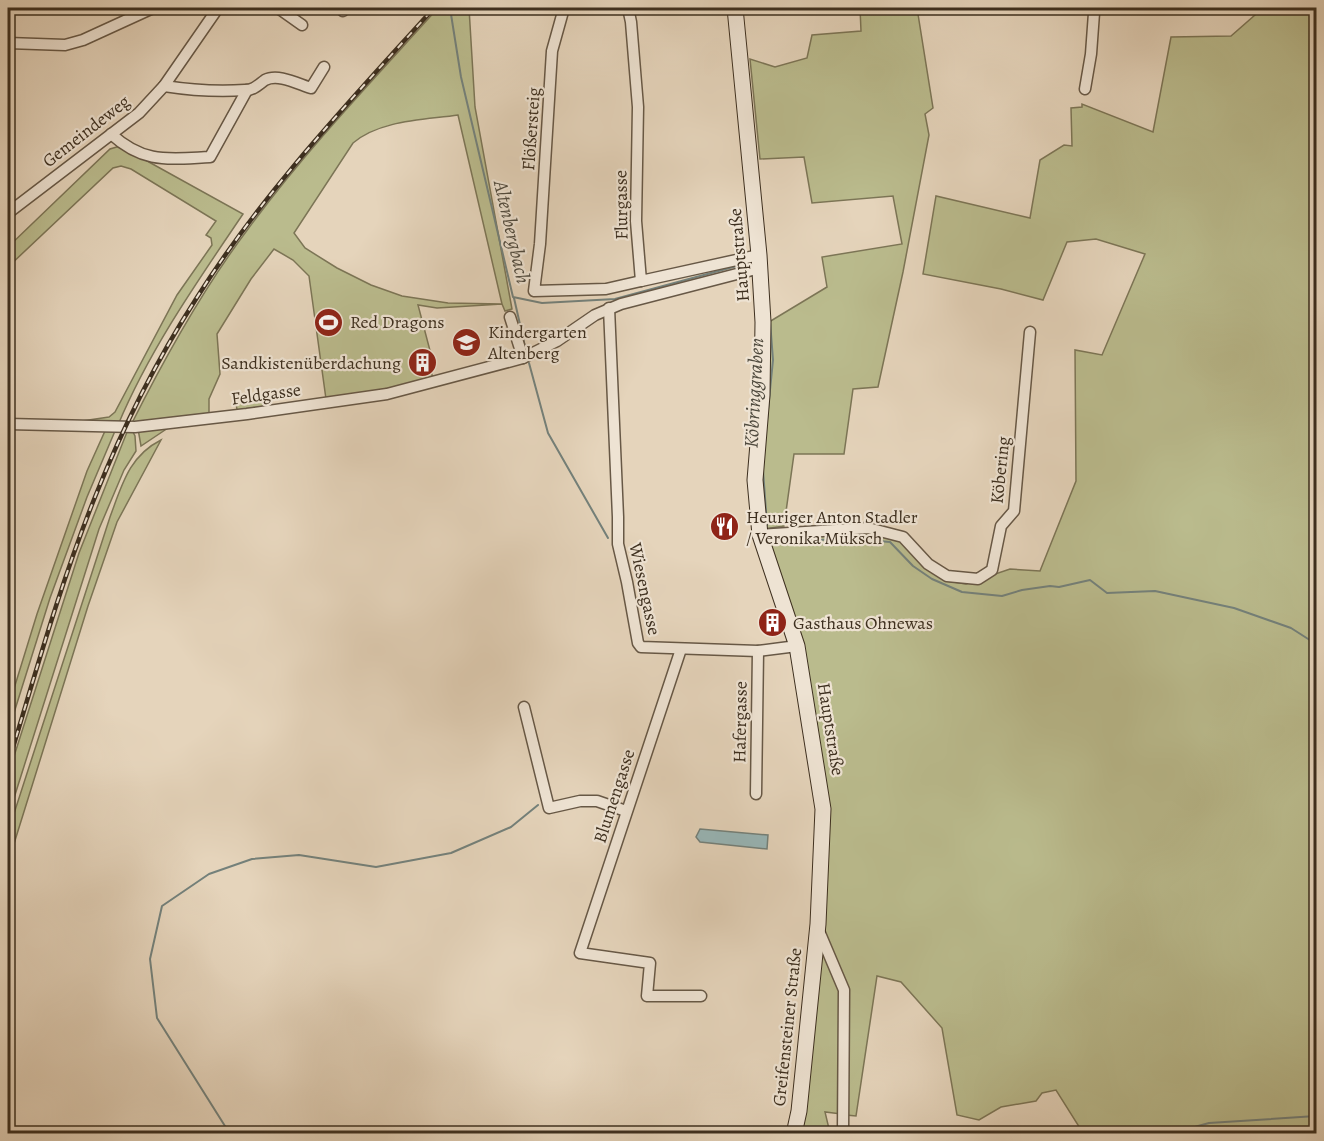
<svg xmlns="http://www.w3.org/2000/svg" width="1324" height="1141" viewBox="0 0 1324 1141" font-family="Alegreya,serif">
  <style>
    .green { fill: #babb8d; stroke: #7c7556; stroke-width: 1.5; fill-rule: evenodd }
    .water { fill: #98b7b9; stroke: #74817b; stroke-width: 1.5 }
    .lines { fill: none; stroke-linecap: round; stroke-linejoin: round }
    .stream { stroke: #74817b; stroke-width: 2 }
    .street-casing { stroke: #675846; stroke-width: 13 }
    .secondary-casing { stroke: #3d2f1f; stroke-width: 17 }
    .street { stroke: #eee3d3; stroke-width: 10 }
    .secondary { stroke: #eee3d3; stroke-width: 15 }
    .rail-casing { stroke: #3d2f1f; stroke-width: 4.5 }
    .rail { stroke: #eee3d3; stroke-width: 2; stroke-dasharray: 7; stroke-linecap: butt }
    .labels { text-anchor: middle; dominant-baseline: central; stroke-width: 4.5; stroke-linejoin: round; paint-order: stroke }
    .street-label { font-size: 18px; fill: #3d2f1f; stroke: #eee3d3 }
    .poi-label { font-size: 18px; fill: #3d2f1f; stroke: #eee3d3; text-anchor: start }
    .water-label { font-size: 20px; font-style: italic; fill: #4f4a3e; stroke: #eee3d3 }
  </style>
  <rect width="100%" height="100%" fill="#e5d4bb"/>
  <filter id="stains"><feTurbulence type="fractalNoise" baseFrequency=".00333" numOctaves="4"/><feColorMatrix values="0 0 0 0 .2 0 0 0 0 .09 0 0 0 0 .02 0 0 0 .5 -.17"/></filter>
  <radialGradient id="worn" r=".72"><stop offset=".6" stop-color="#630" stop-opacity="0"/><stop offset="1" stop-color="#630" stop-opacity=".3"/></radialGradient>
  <!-- green -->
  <g class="green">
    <path d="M438 8H469L475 107 512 309 505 311 502 304 437 308 418 305 433 362 431 371 433 379 403 386 326 399 309 276 293 260 274 249 251 279 217 334 220 374 209 399V414L131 425C165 357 202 290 248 229 305 151 373 80 438 8ZM458 115 502 304 448 303 402 296 371 285 337 268 305 248 294 233 353 143C380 120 424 120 458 115Z"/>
    <path d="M860 8H917L933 108 925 114 929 135 903 272 878 387 853 389 844 454H794L784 526 764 529 760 461 769 322 827 287 822 257 902 244 893 196 812 203 804 157 760 159 750 59 775 67 807 58 812 35 861 31Z"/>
    <path d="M1263 8H1316V1133H1083L1056 1090 1042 1093 1036 1101 1001 1107 979 1120 957 1115 942 1028 901 982 877 976 856 1116 846 1115 847 990 820 927 828 806 765 537 873 532 903 540 947 581 966 584 1010 569 1040 571 1076 481 1075 350 1102 355 1145 254 1096 239 1067 242 1043 300 1001 289 923 274 936 196 1030 218 1040 160 1064 145 1072 146 1071 108 1082 107V104L1153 132 1171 37 1231 36Z"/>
    <path d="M120 146 243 214C197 282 150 349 118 425L75 422 109 417 115 412 177 295 212 245 211 238 206 235 216 221 131 169 121 166 113 168 8 267V247L110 149Z"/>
    <path d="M264 394 266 406 237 410 235 395Z"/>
    <path d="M174 424 141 446 138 429Z"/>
    <path d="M132 430 135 436 136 451 124 470 99 529 8 817V775L79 553 127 432Z"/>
    <path d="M105 431H115L87 497 50 598 8 732V708L37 614 87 471Z"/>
    <path d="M161 440 117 522 88 606 8 863V832L110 517C122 485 129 456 161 440Z"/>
    <path d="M820 937 841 991V1114L825 1112 830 1133 799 1134Z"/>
  </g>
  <!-- water -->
  <path class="water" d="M700 829 768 835 767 849 700 842 696 837Z"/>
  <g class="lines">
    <!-- stream -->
    <g class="stream">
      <path d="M450 8 461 77 513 297 542 303 615 299 748 263"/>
      <path d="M514 298 526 351"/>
      <path d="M529 363 548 433 608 538"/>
      <path d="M767 420 773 360 770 321"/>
      <path d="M763 470 767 525"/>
      <path d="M775 541 855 539 890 542 913 566 932 579 962 592 1002 596 1022 590 1050 586 1059 587 1090 580 1107 593 1155 591 1234 608 1291 628 1316 644"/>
      <path d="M230 1134 157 1018 150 959 162 906 209 874 252 859 299 855 376 867 451 853 511 827 538 805"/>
      <path d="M1169 1134 1209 1123 1316 1116"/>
    </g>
    <defs>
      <g id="street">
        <path d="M278 8 302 25"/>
        <path d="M564 8 552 51 540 244 534 291 606 289 641 281"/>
        <path d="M628 8 631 22 638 107 636 221 641 281 759 255"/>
        <path d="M343 11 345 8"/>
        <path d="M8 43 65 45 83 40 153 8"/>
        <path d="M164 86C190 90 218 92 245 90 254 90 258 85 265 80 278 73 298 84 311 88L324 67"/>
        <path d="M1085 89 1091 54 1094 13 1096 8"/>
        <path d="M111 134C144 164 168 159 210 157L247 90"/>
        <path d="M8 213 139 113 164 86 218 8"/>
        <path d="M609 308 618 517V544L627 582 638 643 641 647 758 651 797 646"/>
        <path d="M510 317 523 358"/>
        <path d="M8 424 135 427 247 414 387 394 523 358 557 341 595 315 621 304 760 268"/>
        <path d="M760 535 868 528 903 537 928 564 947 576 978 579 992 570 1001 526 1014 511 1030 332"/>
        <path d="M681 649 580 953 650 963 647 996H701"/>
        <path d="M524 707 549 808 580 801H597L626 811"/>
        <path d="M756 794 758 651"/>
        <path d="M819 931 844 990 843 1134"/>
      </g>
      <path id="secondary" d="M735 8 759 255 763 322 762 395 755 480 760 535 797 646 823 809 818 924 799 1111 794 1134"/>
    </defs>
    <!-- street casing -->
    <use href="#street" class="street-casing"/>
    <!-- secondary casing -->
    <use href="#secondary" class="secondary-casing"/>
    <!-- street -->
    <use href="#street" class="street"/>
    <!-- secondary -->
    <use href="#secondary" class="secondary"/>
    <defs>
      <path id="rail" d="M8 764C35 675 60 584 95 497 122 429 156 361 196 299 263 192 350 101 434 8"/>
    </defs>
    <!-- rail casing -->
    <use href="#rail" class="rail-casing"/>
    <!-- rail -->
    <use href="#rail" class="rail"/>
  </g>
  <!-- icons -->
  <defs>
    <symbol id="stadium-disc" viewBox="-11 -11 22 22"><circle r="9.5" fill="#8f2418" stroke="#eee3d3"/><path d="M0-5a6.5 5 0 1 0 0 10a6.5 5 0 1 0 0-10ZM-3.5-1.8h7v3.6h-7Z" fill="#fff"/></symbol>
    <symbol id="school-disc" viewBox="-11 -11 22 22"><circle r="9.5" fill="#8f2418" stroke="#eee3d3"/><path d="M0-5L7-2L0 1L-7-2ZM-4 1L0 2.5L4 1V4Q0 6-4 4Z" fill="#fff"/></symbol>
    <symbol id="building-disc" viewBox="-11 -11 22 22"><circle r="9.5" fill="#8f2418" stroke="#eee3d3"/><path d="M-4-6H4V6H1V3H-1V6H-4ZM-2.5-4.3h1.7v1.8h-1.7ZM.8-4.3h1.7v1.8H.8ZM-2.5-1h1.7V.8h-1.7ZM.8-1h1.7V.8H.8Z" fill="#fff"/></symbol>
    <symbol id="restaurant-disc" viewBox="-11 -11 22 22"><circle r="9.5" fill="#8f2418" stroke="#eee3d3"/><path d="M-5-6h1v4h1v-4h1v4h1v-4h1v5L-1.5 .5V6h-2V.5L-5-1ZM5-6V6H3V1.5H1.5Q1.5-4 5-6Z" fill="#fff"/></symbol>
  </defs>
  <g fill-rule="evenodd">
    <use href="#stadium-disc" x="312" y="306" width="33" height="33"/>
    <use href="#school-disc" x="450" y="326" width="33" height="33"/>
    <use href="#building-disc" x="406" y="346" width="33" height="33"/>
    <use href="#restaurant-disc" x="708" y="510" width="33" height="33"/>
    <use href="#building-disc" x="756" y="606" width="33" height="33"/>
  </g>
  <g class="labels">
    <!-- street labels -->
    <g class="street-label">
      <text transform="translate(531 129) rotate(-86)">Flößersteig</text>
      <text transform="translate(86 131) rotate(-38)">Gemeindeweg</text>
      <text transform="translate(621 205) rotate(-91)">Flurgasse</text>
      <text transform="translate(739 255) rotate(-95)">Hauptstraße</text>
      <text transform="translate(266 394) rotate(-8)">Feldgasse</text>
      <text transform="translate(1000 470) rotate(-84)">Köbering</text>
      <text transform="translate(645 589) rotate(78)">Wiesengasse</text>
      <text transform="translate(740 722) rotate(-89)">Hafergasse</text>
      <text transform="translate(831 729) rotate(81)">Hauptstraße</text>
      <text transform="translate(614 796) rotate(-72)">Blumengasse</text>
      <text transform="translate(787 1027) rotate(-84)">Greifensteiner Straße</text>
    </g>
    <!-- poi labels -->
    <g class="poi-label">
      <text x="350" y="322">Red Dragons</text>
      <text x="488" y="332">Kindergarten<tspan x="488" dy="21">Altenberg</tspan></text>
      <text x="401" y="363" text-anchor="end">Sandkistenüberdachung</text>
      <text x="746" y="517">Heuriger Anton Stadler<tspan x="746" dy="21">/ Veronika Müksch</tspan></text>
      <text x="793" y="623">Gasthaus Ohnewas</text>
    </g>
    <!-- water labels -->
    <g class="water-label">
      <text transform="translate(512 232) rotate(77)">Altenbergbach</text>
      <text transform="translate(754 393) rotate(-87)">Köbringgraben</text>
    </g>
  </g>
  <!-- margin -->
  <rect width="1324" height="1141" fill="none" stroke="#e5d4bb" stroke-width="30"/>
  <rect x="9" y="9" width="1306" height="1123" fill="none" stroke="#3d2f1f" stroke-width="3"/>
  <rect x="15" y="15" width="1294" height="1111" fill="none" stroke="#3d2f1f" stroke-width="1.5"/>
  <rect width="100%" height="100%" filter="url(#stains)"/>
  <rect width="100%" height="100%" fill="url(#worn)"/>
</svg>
